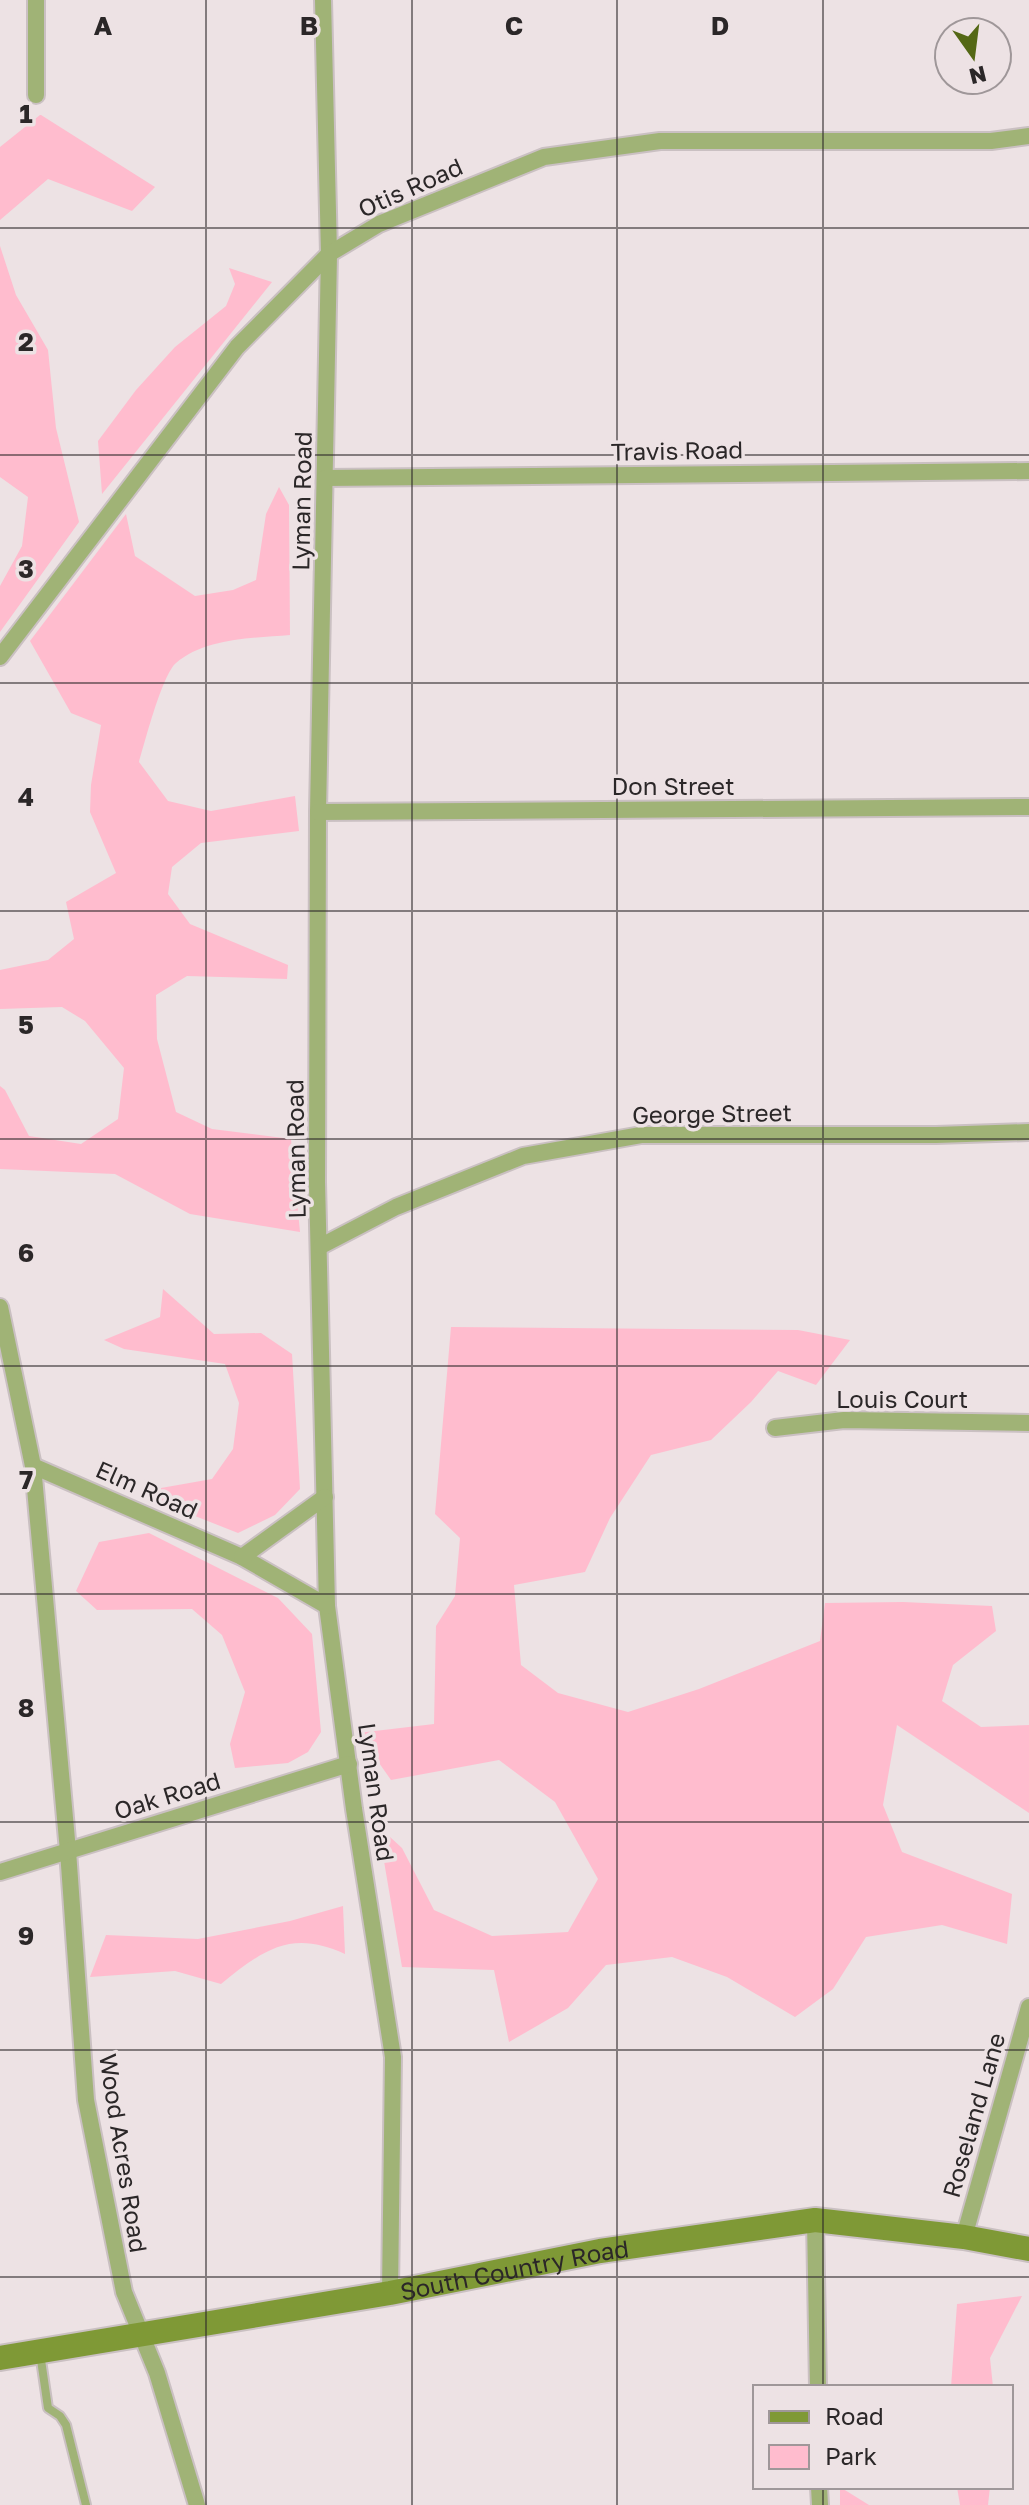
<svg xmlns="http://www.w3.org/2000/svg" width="1029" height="2505" viewBox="0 0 1029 2505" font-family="'Golos Text',sans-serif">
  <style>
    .green { fill: #ffbcce }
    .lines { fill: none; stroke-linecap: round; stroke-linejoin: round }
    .service-casing { stroke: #cac0c2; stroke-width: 12 }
    .minor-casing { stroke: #cac0c2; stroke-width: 20 }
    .secondary-casing { stroke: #cac0c2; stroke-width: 28 }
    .service { stroke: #a0b376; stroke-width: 8 }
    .minor { stroke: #a0b376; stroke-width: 16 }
    .secondary { stroke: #7f9936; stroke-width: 24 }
    .grid { fill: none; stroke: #2b2728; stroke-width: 2; stroke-opacity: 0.55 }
    .labels { text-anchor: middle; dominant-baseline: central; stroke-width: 7; stroke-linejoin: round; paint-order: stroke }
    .street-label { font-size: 24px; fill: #2b2728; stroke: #ede2e4 }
    .grid-label { font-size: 26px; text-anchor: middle; font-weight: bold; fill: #2b2728; stroke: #ede2e4; stroke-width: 7; stroke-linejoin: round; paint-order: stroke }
  </style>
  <rect width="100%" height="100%" fill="#ede2e4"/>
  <!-- green -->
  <g class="green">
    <path d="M40 115H41L155 187 132 211 48 179 0 220V147Z"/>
    <path d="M0 246 16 295 48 350 56 428 79 522 0 632V586L22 546 28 497 0 477Z"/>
    <path d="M229 268 272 282 102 494 98 441 136 390 175 347 226 306 235 284Z"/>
    <path d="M279 487 289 505 290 635C254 638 205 638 176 663 162 675 145 742 139 762L168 801 211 811 295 796 299 831 201 843 172 867 168 894 190 924 288 965 287 979 187 976 156 995 157 1039 176 1112 212 1129 291 1139 300 1232 190 1214 115 1174 0 1169V1086L5 1090 29 1136 81 1144 118 1119 124 1068 85 1021 62 1007 0 1009V970L48 960 74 939 66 902 116 873 90 812 91 785 101 725 71 713 30 641 126 514 135 556 195 596 233 590 256 580 266 514Z"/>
    <path d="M163 1289 214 1334 261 1333 292 1354 300 1489 275 1515 238 1533 147 1497 161 1488 212 1479 233 1449 239 1403 225 1364 124 1349 104 1340 160 1317Z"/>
    <path d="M451 1327 798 1330 850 1340 816 1385 778 1371 751 1402 711 1440 651 1455 610 1518 585 1572 514 1585 521 1665 558 1693 628 1712 699 1689 820 1641 825 1603 903 1602 992 1606 996 1631 953 1665 942 1701 981 1727 1029 1725V1813L897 1725 883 1805 902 1852 1012 1894 1007 1944 942 1925 866 1937 833 1989 795 2017 727 1977 672 1957 606 1965 568 2008 509 2042 494 1970 402 1967 378 1826 402 1848 434 1910 492 1936 568 1932 598 1879 555 1802 499 1760 391 1780 358 1733 434 1724 436 1626 455 1596 460 1538 435 1514Z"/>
    <path d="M149 1533 278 1598 312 1634 321 1732 308 1752 288 1763 235 1768 230 1744 245 1692 222 1635 192 1609 97 1610 76 1591 99 1542Z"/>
    <path d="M343 1906 345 1954C291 1929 263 1950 221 1984L175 1971 90 1977 106 1935 198 1939 290 1921Z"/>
    <path d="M1022 2296 990 2358 993 2387H951L957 2304Z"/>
    <path d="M840 2487 869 2505H840Z"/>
    <path d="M957 2487H990L988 2505H960Z"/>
  </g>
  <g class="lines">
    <defs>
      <path id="service" d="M40 2353 48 2408 60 2416 66 2425 86 2505"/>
      <g id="minor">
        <path d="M36 0V95"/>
        <path d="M323 0 329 254 318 812 317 1182 327 1606 354 1809 393 2057 390 2293"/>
        <path d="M325 478 1029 471"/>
        <path d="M0 657 237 347 329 254 379 224 544 157 660 141H991L1029 136"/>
        <path d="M318 812 1029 807"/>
        <path d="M321 1246 396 1207 523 1156 641 1135H936L1029 1132"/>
        <path d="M0 1307 33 1466 68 1851 86 2100 124 2292 157 2373 197 2505"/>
        <path d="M775 1428 844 1420 1029 1423"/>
        <path d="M33 1466 242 1557 327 1606"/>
        <path d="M242 1557 325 1497"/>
        <path d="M0 1872 349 1764"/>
        <path d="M815 2220 818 2387"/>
        <path d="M964 2237 1029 2007"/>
        <path d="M819 2487 820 2505"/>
      </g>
      <g id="secondary">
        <path id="s1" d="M0 2358 390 2293 600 2251 815 2220 964 2237 1029 2249"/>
      </g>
    </defs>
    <!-- service casing -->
    <use href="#service" class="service-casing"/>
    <!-- minor casing -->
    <use href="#minor" class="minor-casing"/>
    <!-- secondary casing -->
    <use href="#secondary" class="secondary-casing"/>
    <!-- service -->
    <use href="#service" class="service"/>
    <!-- minor -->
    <use href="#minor" class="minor"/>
    <!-- secondary -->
    <use href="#secondary" class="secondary"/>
  </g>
  <!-- grid -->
  <path class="grid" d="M206 0V2505M412 0V2505M617 0V2505M823 0V2387M0 228H1029M0 455H1029M0 683H1029M0 911H1029M0 1139H1029M0 1366H1029M0 1594H1029M0 1822H1029M0 2050H1029M0 2277H1029M823 2487V2505"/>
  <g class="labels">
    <!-- street labels -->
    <g class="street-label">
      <text transform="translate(410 187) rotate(-24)">Otis Road</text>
      <text transform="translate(677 450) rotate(-1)">Travis Road</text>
      <text transform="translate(301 501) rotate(-89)">Lyman Road</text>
      <text x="673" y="785">Don Street</text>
      <text transform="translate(712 1113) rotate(-1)">George Street</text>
      <text transform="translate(295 1149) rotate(-91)">Lyman Road</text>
      <text x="902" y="1398">Louis Court</text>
      <text transform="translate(147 1489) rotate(24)">Elm Road</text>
      <text transform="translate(377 1792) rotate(82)">Lyman Road</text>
      <text transform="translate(167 1795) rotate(-17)">Oak Road</text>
      <text transform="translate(973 2115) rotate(-74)">Roseland Lane</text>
      <text transform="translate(124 2153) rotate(81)">Wood Acres Road</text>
      <text stroke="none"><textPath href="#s1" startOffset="522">South Country Road</textPath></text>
    </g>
  </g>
  <g class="grid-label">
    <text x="103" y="35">A</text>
    <text x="309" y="35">B</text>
    <text x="514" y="35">C</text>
    <text x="720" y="35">D</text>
    <text x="26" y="123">1</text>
    <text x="26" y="351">2</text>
    <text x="26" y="578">3</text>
    <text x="26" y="806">4</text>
    <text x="26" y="1034">5</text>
    <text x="26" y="1262">6</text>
    <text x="26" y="1489">7</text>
    <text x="26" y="1717">8</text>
    <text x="26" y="1945">9</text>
  </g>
  <!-- legend -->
  <rect x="753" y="2385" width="260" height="104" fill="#ede2e4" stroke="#9f9799" stroke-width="2"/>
  <rect x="769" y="2411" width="40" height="12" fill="#7f9936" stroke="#9f9799" stroke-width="2"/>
  <text x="825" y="2425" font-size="24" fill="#2b2728">Road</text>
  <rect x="769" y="2445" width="40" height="24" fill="#ffbcce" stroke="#9f9799" stroke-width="2"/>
  <text x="825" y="2465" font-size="24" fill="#2b2728">Park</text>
  <!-- north arrow -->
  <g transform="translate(973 56) rotate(166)"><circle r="38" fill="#ede2e4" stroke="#9f9799" stroke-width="2"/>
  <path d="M0-6L14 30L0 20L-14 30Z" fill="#546815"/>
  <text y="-12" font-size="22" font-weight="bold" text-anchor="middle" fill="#2b2728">N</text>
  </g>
</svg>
